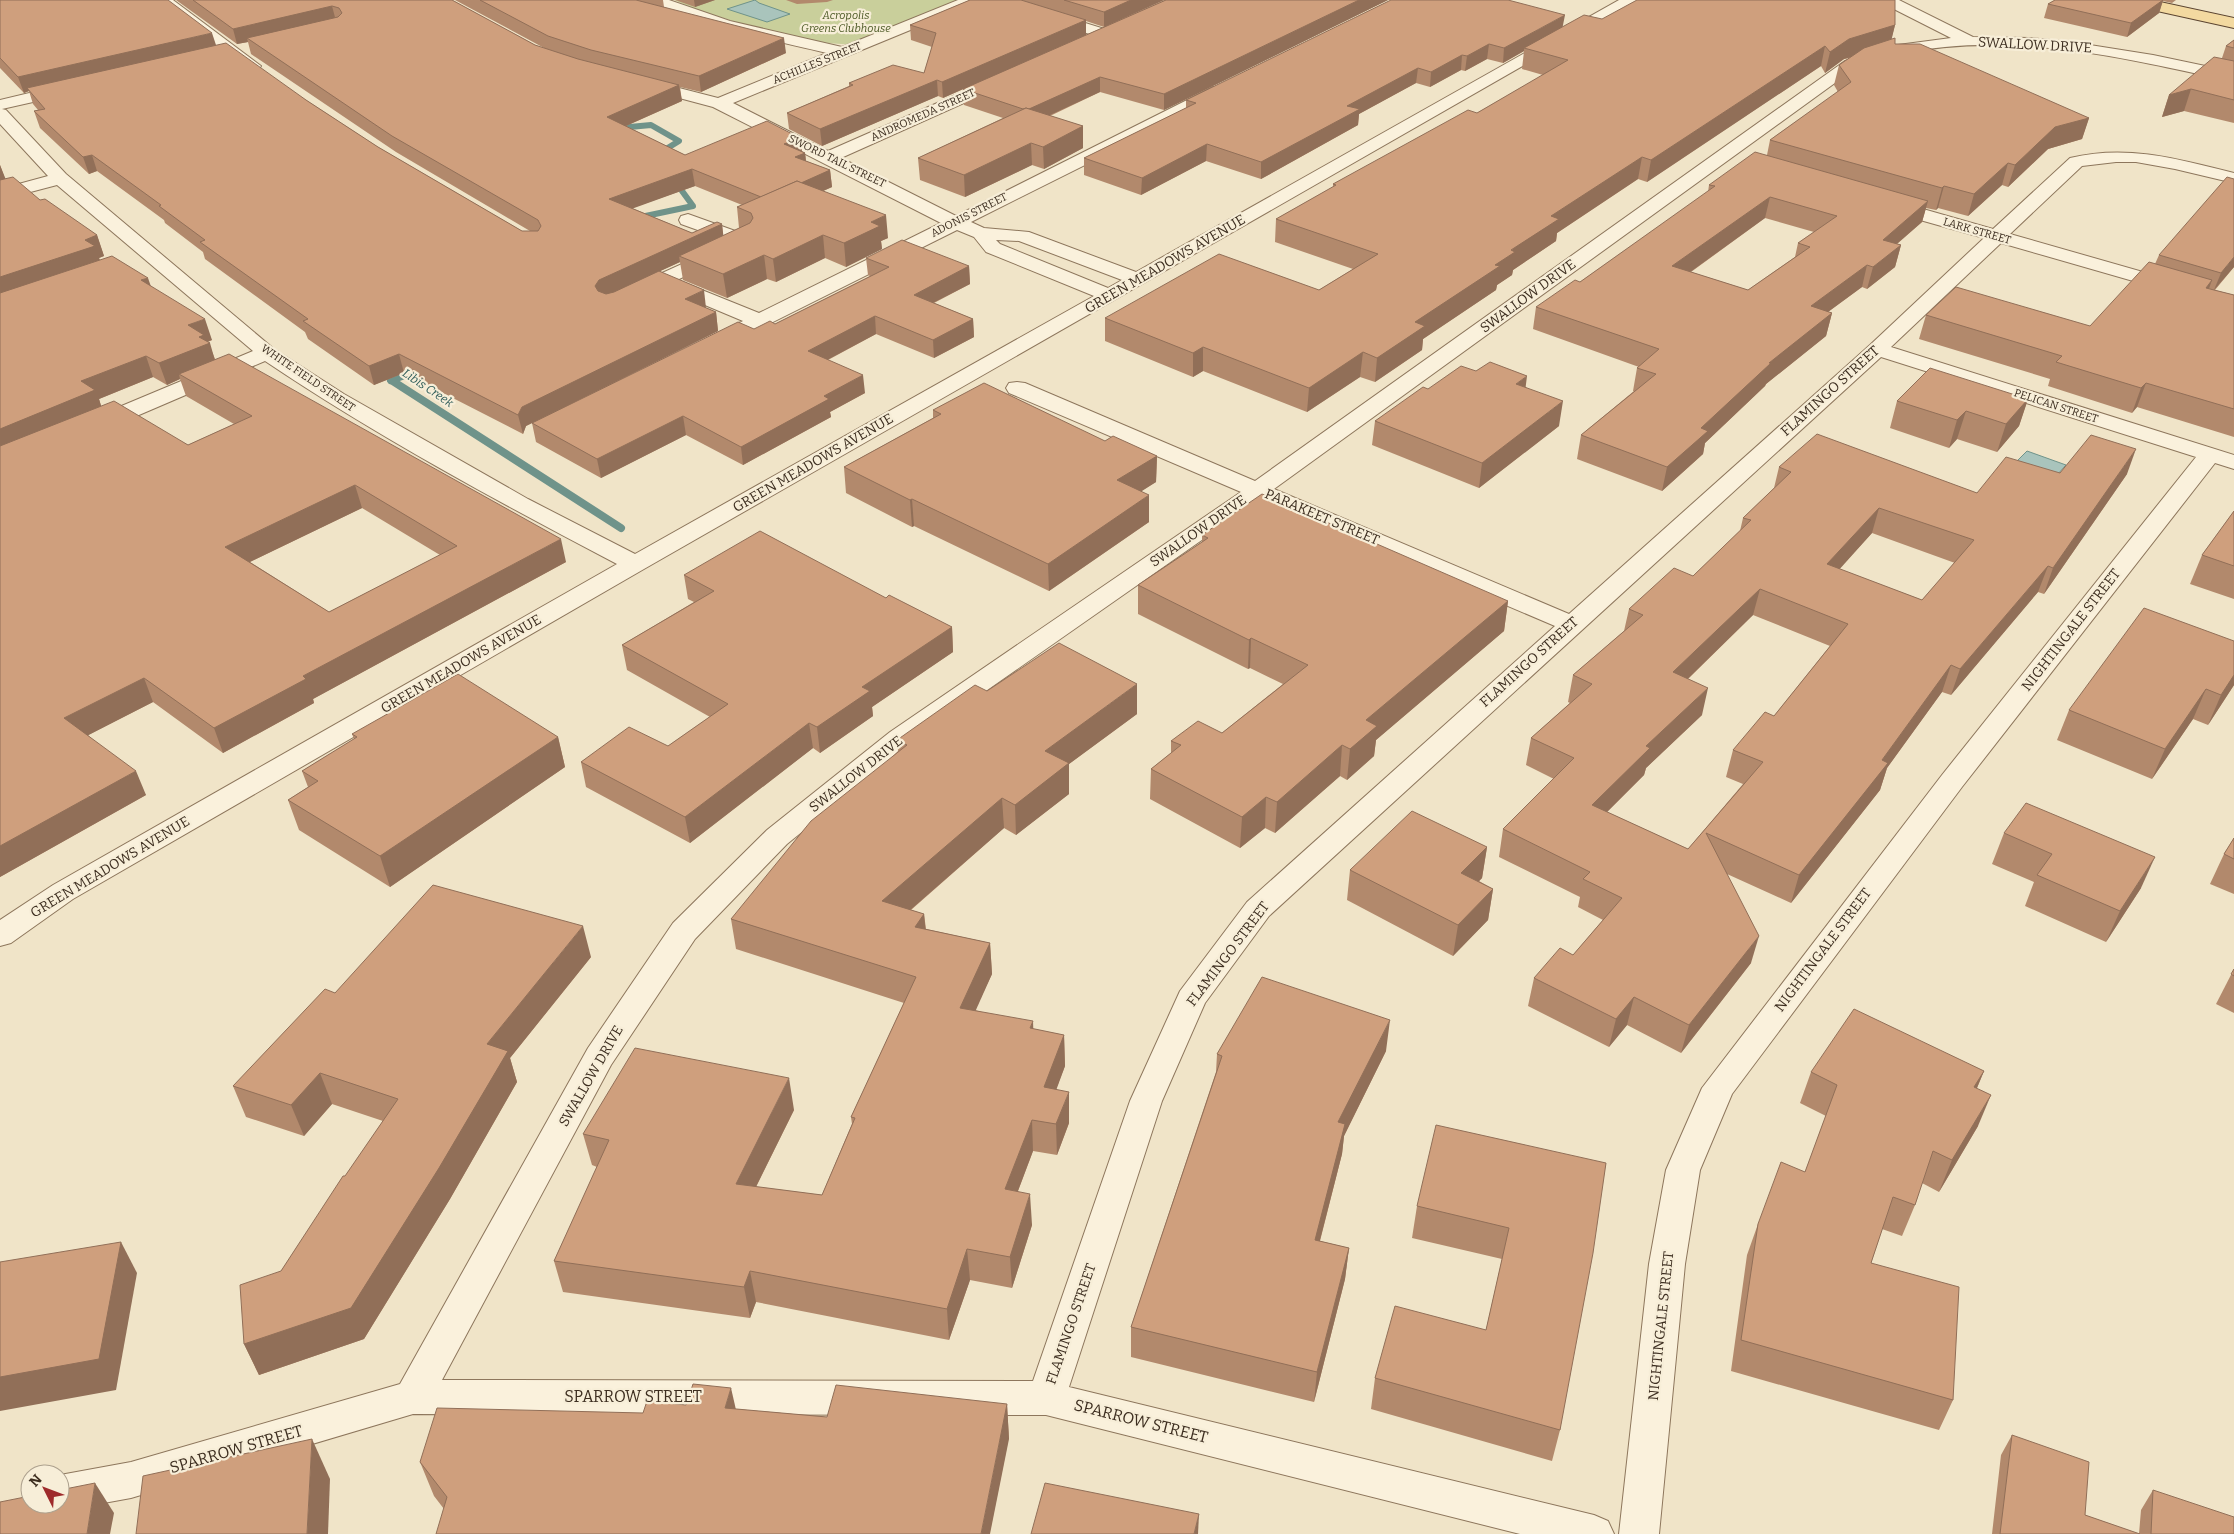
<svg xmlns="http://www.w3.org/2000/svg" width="2234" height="1534" viewBox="0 0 2234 1534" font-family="Bitter,serif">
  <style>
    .green { fill: #c9cf9b }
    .water { fill: #a9c4bc; stroke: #6f938a }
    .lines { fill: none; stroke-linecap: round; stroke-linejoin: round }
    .stream-far1 { stroke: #6f938a; stroke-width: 6 }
    .stream { stroke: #6f938a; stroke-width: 8 }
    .minor-casing { stroke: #8d765c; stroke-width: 2 }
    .major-casing { stroke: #5b4430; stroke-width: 2 }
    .minor { fill: #faf1dc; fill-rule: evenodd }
    .major { fill: #f3d9a0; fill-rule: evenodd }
    .wall { fill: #b2896c; fill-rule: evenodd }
    .shaded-wall { fill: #916f58 }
    .building { fill: #cf9f7d; stroke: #916f58; fill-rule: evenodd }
    .labels { text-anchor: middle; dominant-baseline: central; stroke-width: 4.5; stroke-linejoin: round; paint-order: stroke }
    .far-park-label { font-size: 11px; font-style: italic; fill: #4d5a26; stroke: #f7eed8 }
    .far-street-label { font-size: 11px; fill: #3d2e20; stroke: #f7eed8 }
    .far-water-label { font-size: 12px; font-style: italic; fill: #2f5d5a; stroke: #f7eed8 }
    .street-label { font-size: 14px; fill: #3d2e20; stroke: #f7eed8 }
    .near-street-label { font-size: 16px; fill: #3d2e20; stroke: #f7eed8 }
  </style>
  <rect width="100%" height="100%" fill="#f0e4c8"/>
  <!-- green -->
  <path class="green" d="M674 0H959L851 44C814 47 708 16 674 0Z"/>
  <!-- water -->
  <g class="water">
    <path d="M755 0 759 3 790 14 767 22 727 9Z"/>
    <path d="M2027 451 2066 465 2057 475 2017 461Z"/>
  </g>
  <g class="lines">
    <!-- stream-far1 -->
    <g class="stream-far1">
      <path d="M619 128 651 125 679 141 658 154"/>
      <path d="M636 218 693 206 674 180"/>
    </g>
    <!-- stream -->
    <g class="stream">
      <path d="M391 380 418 370"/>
      <path d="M391 380 621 528"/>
    </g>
    <defs>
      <g id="minor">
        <path d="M155 0H173L261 66 259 69H247Z"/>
        <path d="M648 0H669L730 21 842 47 958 0H979L976 3 733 103 828 151 992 79H1004L1006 82 1004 85 841 158 956 216 1213 87H1225L1227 91 1225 95 971 222 984 228 1029 232 1136 272 1619 0H1638L644 569 73 899 11 943 0 946V920L53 885 617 564C497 501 378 437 265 361L104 430 96 432 88 430 85 425 88 420 253 351 57 185 0 200V189L48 176 0 124V100L67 84 73 85 75 89 73 93 2 109 6 110 66 174 274 349 344 394 528 499 635 554 1094 296 986 252 974 237 957 230 721 348 714 350 707 348 704 344 707 340 743 321 662 287 643 296H629L626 292 629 288 715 249 722 251 725 255 722 259 677 280 759 313 941 223 713 107 638 87 636 84 638 81 644 79 718 98 827 53C767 39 708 27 651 3ZM996 240 1019 241 1122 280 1108 288 1000 244Z"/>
        <path d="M987 0H1011L1111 31 1113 34 1111 37H1099L990 3Z"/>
        <path d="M1879 0H1899L1973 37 2029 38 2071 42 2153 55 2234 72V82C2127 58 2010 30 1900 54 1885 57 1871 63 1857 67L1274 489 1569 614 1870 345 1984 238 1881 209 1879 205 1881 201H1895L1993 229 2070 158C2127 144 2179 159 2234 173V183L2175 169 2136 162H2116L2082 166 2010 234 2234 298V310L2001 243 1891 347 2234 455V469L2215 463 1962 787 1732 1094 1700 1170 1685 1264 1659 1534H1619L1649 1264 1666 1170 1702 1088 1942 775 2196 457 1881 357 1269 916 1205 1003 1162 1101 1069 1387 1594 1515 1608 1521 1614 1534H1520L1046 1415 413 1414 131 1498 60 1511 46 1506 45 1504H60V1475L131 1462 400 1384 588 1048 673 923 767 830 890 732 1241 492 1009 393 1006 388 1009 383 1017 382 1025 383 1255 481 1845 61 1898 45 1951 38 1882 3ZM1259 500 1555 626 1247 902 1180 991 1130 1101 1033 1381 442 1380 611 1065 695 939 787 844 910 744Z"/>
        <path d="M688 214 752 237 754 241 752 245 745 247 681 224 679 220 681 216Z"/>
      </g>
      <path id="major" d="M2122 0H2151L2234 18V28L2130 5Z"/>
    </defs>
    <!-- minor casing -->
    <use href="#minor" class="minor-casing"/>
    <!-- major casing -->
    <use href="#major" class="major-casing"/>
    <!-- minor -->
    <use href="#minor" class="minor"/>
    <!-- major -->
    <use href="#major" class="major"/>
  </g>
  <!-- wall -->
  <g class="wall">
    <path d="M0 0 216 46 306 100 378 147 522 231H530L396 152 251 54 248 42 237 44 176 0H452L535 45 546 49 455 0H663L664 7 786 53 701 92 680 87 682 101 626 126 685 155 800 138 802 151 805 153 806 161 830 170 832 187 823 191 888 238 881 241 882 249 846 267 825 258 776 282 767 279 727 298 683 280 680 262 660 271 706 308 716 312 718 331 576 402 754 329 775 324 870 276 868 275 866 258 969 266 970 284 934 303 973 319 974 337 934 358 876 334 828 360 865 393 830 412 831 417 743 465 686 435 601 478 536 442 532 423 526 426 523 434 404 373 374 385 308 339 305 332 205 259 203 252 165 223 164 220 97 171 89 174 40 128 34 111 38 110 33 104 29 91 24 93 0 68ZM695 186 742 205 737 207 739 228 723 236 722 224 692 233 632 208Z"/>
    <path d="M675 0H715L695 7Z"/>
    <path d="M786 0H833L827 2 797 4Z"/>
    <path d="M970 0H1164L1104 27 1086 21V35L1165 0H1388L1164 110 1100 92 1050 116 1083 126V148L1044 169 1032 165 965 197 920 180 918 158 1003 118 964 105 963 89 943 98 938 96 822 146 789 129 787 113 849 86V83L924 73 932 47 911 40 910 25Z"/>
    <path d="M2055 0H2176L2172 3 2163 1 2159 13 2127 37 2044 18 2048 4Z"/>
    <path d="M1602 19 1895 25 1891 40 1895 44 2089 118 2082 139 2048 149 2008 187 2002 185 1968 216 1938 208 1936 210 1926 208 1922 222 1897 244 1901 245 1895 267 1867 289 1862 287 1828 312 1832 313 1826 336 1766 384 1765 386 1705 443 1703 454 1662 491 1577 459 1581 435 1634 391H1633L1637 368 1639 367 1533 329 1536 307 1580 282 1708 192 1709 185 1767 155 1770 140 1838 92 1834 85 1839 65 1849 58 1844 59 1825 73 1821 66 1647 182 1638 179 1557 233 1556 241 1513 270 1512 275 1497 285 1496 290 1423 339 1422 350 1375 382 1360 377 1307 412 1203 371 1193 377 1105 341V318L1319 290 1353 269 1275 242 1276 219 1333 187V184L1477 113 1543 75 1522 69 1524 51 1503 63 1487 59 1465 71 1461 70 1430 87 1416 83 1359 114 1358 125 1261 179 1206 161 1141 195 1084 175V158L1186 108V100ZM1765 218 1814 232 1798 243 1795 257 1748 290 1691 272Z"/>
    <path d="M2234 40V123L2184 111 2162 117 2169 95 2222 58 2226 46Z"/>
    <path d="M0 165 5 179 97 235 104 256 99 258 100 260 151 286 212 340 208 342 215 359 566 562 313 699 314 703 223 753 153 702 88 735 146 795 0 877ZM153 377 167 385 180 379 186 396 234 424 188 445 101 406 99 399ZM362 508 440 555 329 612 250 562Z"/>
    <path d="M2159 255 2234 267 2215 290 2234 295V437L2137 407 2132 413 2048 386 2050 379 1919 339 1926 315 2090 326 2155 264Z"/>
    <path d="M1476 371 1526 387 1559 426 1479 488 1372 445 1375 421 1428 389Z"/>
    <path d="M2028 399 2019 426 1997 452 1957 439 1949 448 1890 428 1897 401Z"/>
    <path d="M933 410 1105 441 1157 456 1156 482 1141 491 1149 522 1049 591 914 526 912 527 846 493 844 467 933 418Z"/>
    <path d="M1779 467 1977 493 2060 473 2127 474 2044 594 2038 592 1951 695 1942 692 1887 768 1880 790 1791 903 1727 874 1751 963 1681 1053 1627 1025 1609 1047 1528 1006 1534 978 1573 955 1603 920 1578 907 1580 897 1499 857 1503 829 1554 779 1526 765 1531 738 1570 703 1568 702 1573 675 1624 631 1629 609 1693 576 1740 531 1743 518 1774 488ZM1872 533 1955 563 1922 600 1839 569ZM1753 615 1830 646 1774 716 1733 750 1726 777 1743 784 1688 849 1607 812 1644 775 1646 768 1702 715 1688 679Z"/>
    <path d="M2234 511V599L2190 584 2202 555Z"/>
    <path d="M1202 535 1508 601 1504 631 1376 740 1374 756 1347 780 1340 776 1275 833 1265 828 1240 848 1150 799 1151 769 1171 753V741L1222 733 1283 684 1250 668 1248 669 1138 614V585L1202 542Z"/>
    <path d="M684 575 886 598 952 627 953 652 872 707 873 716 820 753 813 748 690 843 586 787 581 762 668 746 710 717 627 670 622 645 694 602 688 599Z"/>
    <path d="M2234 641V685L2208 725 2193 719 2152 779 2057 740 2069 710Z"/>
    <path d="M987 691 1137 714 1069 764V794L1016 835 1004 828 911 910 924 914 926 929 990 943 992 974 975 1010 1033 1029 1064 1035 1065 1066 1056 1089 1069 1123 1057 1155 1033 1151 1018 1191 1032 1225 1012 1288 970 1280 949 1340 756 1302 750 1318 563 1292 554 1261 597 1167 592 1165 583 1134 794 1110 756 1187 822 1195 852 1124 851 1117 904 1003 736 949 731 919 898 751 897 740Z"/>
    <path d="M352 734 558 737 565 767 390 887 299 830 288 800 308 787 302 771 354 739Z"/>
    <path d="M2004 833 2141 888 2106 942 2025 906 2034 882 1992 864Z"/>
    <path d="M2234 838V894L2210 884 2224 854Z"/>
    <path d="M1487 847 1482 878 1479 881 1493 889 1488 920 1453 956 1347 900 1350 870Z"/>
    <path d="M591 957 510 1058 517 1082 450 1199 364 1339 259 1375 244 1344 281 1271 383 1121 332 1104 304 1136 246 1117 233 1086 335 993Z"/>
    <path d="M2234 969V1013L2216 1004Z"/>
    <path d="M1386 1051 1344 1136 1342 1154 1320 1241 1349 1248 1345 1279 1314 1402 1131 1357V1327L1216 1072 1217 1054Z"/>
    <path d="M1984 1071 1977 1088 1978 1126 1939 1192 1922 1183 1915 1205 1902 1236 1882 1229 1871 1263 1953 1400 1939 1430 1731 1371 1747 1255 1758 1224 1805 1172 1826 1116 1800 1103 1811 1072Z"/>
    <path d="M1606 1163 1560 1430 1552 1461 1371 1409 1375 1378 1486 1330 1502 1259 1412 1238 1417 1206Z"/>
    <path d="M1007 1404 1009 1439 444 1509 434 1496 420 1462 643 1413 736 1409 827 1417Z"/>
    <path d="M2012 1435 2085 1515 2139 1534 2141 1510 2153 1490 2234 1534H1992L2001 1455Z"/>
  </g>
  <!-- shaded-wall -->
  <g class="shaded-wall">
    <path d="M694 0H715L695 7Z"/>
    <path d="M1131 0H1164L1104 27V12Z"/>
    <path d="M1359 0H1388L1164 110V94Z"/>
    <path d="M2163 0 2159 13 2127 37 2131 23Z"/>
    <path d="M332 6 336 21 247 38 248 42 237 44 233 29Z"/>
    <path d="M1565 15 1562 30 1524 48V51L1503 63 1504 48Z"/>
    <path d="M1086 20V35L943 98 942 82Z"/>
    <path d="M1895 25 1890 46 1844 59 1825 73 1830 52 1849 39Z"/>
    <path d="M212 33 217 48 27 88 29 91 24 93 18 77Z"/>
    <path d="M784 38 786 53 701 92 699 76Z"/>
    <path d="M1489 44 1487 59 1465 71 1467 56Z"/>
    <path d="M1825 46 1821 66 1647 182 1651 160Z"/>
    <path d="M1462 55 1461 70 1430 87 1431 72Z"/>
    <path d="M1418 68 1416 83 1359 114 1358 125 1261 179V162L1347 106Z"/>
    <path d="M1100 77V92L1026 126V110Z"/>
    <path d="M937 80 938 96 822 146 820 129Z"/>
    <path d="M679 85 682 101 610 133 607 117Z"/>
    <path d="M2191 89 2184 111 2162 117 2169 95Z"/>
    <path d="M2089 118 2082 139 2048 149 2008 187 2015 165 2055 127Z"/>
    <path d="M1083 126V148L1044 169 1043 147Z"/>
    <path d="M800 138 802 154 784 144Z"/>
    <path d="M1031 143 1032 165 965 197 964 175Z"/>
    <path d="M1207 144 1206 161 1141 195 1142 178Z"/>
    <path d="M805 153 807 170 795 157Z"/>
    <path d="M92 155 97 171 89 174 83 157Z"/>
    <path d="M1642 157 1638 179 1557 233 1556 241 1513 270 1512 275 1497 285 1496 290 1423 339 1422 350 1375 382 1377 358 1415 322 1495 265 1551 216Z"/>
    <path d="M2008 163 2002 185 1968 216 1974 194Z"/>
    <path d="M0 165 8 185 0 187Z"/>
    <path d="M692 169 695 186 612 216 609 199Z"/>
    <path d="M830 170 832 187 767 216 765 198Z"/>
    <path d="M1944 186 1938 208 1936 210 1942 188Z"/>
    <path d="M1770 197 1765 218 1668 288 1672 266Z"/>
    <path d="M1928 201 1922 222 1877 261 1883 240Z"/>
    <path d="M886 215 888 238 881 241 882 249 846 267 844 243 871 222Z"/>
    <path d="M722 224 724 241 679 256 680 262 602 298 595 286 599 280Z"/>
    <path d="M97 235 104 256 99 258 102 266 0 301V277L85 240Z"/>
    <path d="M823 235 825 258 776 282 773 259Z"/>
    <path d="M1901 245 1895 267 1867 289 1873 267Z"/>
    <path d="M764 255 767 279 727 298 723 274Z"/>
    <path d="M2234 257V267L2214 290 2221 273Z"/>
    <path d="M1867 265 1862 287 1806 328 1811 306Z"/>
    <path d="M969 266 970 284 915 312 914 295Z"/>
    <path d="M148 278 155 298 141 280Z"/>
    <path d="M2212 280 2204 303 2206 288Z"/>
    <path d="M704 290 706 308 685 299Z"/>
    <path d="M716 312 718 331 526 426 523 434 518 415 522 407Z"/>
    <path d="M1832 313 1826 336 1766 384 1765 386 1705 443 1703 454 1662 491 1667 467 1701 428 1769 363Z"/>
    <path d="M875 316 876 334 810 369 808 351Z"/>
    <path d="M205 319 212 340 206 342 210 343 216 364 179 374 180 379 167 385 159 363 188 325Z"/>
    <path d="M973 319 974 337 934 358 933 340Z"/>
    <path d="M1203 347V371L1193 377V353Z"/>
    <path d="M1363 352 1360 377 1307 412 1309 388Z"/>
    <path d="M399 354 404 373 374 385 369 366Z"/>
    <path d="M146 356 153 377 99 399 103 412 0 455V429L81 381Z"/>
    <path d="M863 375 865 393 830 412 831 417 743 465 741 447 824 396Z"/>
    <path d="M1527 376 1524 400 1516 384Z"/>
    <path d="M2146 383 2137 407 2132 413 2141 388Z"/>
    <path d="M2028 399 2019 426 1997 452 2006 424Z"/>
    <path d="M1563 401 1559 426 1479 488 1482 463Z"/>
    <path d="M1966 411 1957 439 1949 448 1957 420Z"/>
    <path d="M683 416 686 435 601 478 597 459Z"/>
    <path d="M2136 449 2127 474 2044 594 2053 568Z"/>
    <path d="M1157 456 1156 482 1117 507V480Z"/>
    <path d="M355 485 362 508 233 570 225 547Z"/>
    <path d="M1149 495V522L1049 591 1048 564Z"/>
    <path d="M912 499 914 526 912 527 910 500Z"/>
    <path d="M1879 508 1872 533 1820 591 1827 564Z"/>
    <path d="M561 539 566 562 313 699 314 703 223 753 214 728 303 676Z"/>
    <path d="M2048 566 2038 592 1951 695 1960 669Z"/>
    <path d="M1760 589 1753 615 1667 699 1673 672Z"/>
    <path d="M1508 601 1504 631 1376 740 1374 756 1347 780 1350 749 1366 720Z"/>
    <path d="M952 627 953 652 872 707 873 716 820 753 817 727 862 687Z"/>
    <path d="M1251 638 1250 668 1248 669 1249 640Z"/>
    <path d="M1951 665 1942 692 1887 768 1880 790 1791 903 1799 875Z"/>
    <path d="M2234 675V685L2208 725 2221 695Z"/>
    <path d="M144 678 153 702 75 742 64 718Z"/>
    <path d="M1137 684V714L1069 764V794L1016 835 1015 805 1045 751Z"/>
    <path d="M1708 688 1702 715 1646 768 1644 775 1587 832 1592 805 1646 746Z"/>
    <path d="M2206 689 2193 719 2152 779 2165 749Z"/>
    <path d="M809 723 813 748 690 843 685 817Z"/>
    <path d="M558 737 565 767 390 887 380 856Z"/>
    <path d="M1342 745 1340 776 1275 833 1277 802Z"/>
    <path d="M136 771 146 795 0 877V846Z"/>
    <path d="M1266 797 1265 828 1240 848 1242 817Z"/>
    <path d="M1002 798 1004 828 885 932 882 901Z"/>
    <path d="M1487 847 1482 878 1457 904 1461 873Z"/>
    <path d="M2155 857 2141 888 2106 942 2120 911Z"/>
    <path d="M1493 889 1488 920 1453 956 1458 925Z"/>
    <path d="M924 914 927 945 915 927Z"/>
    <path d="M583 926 591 957 510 1058 517 1082 450 1199 364 1339 259 1375 244 1344Z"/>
    <path d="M1759 936 1751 963 1681 1053 1689 1025Z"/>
    <path d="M990 943 992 974 963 1039 960 1008Z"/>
    <path d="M1634 997 1627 1025 1609 1047 1616 1019Z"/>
    <path d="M1390 1020 1386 1051 1344 1136 1342 1154 1312 1271 1315 1240 1338 1122Z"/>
    <path d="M1033 1021 1034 1052 1030 1028Z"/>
    <path d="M1064 1035 1065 1066 1046 1118 1044 1087Z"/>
    <path d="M1984 1071 1971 1102 1974 1087Z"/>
    <path d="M320 1073 332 1104 304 1136 291 1105Z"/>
    <path d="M789 1078 794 1110 742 1215 736 1184Z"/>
    <path d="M1069 1092V1123L1057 1155 1056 1124Z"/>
    <path d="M1991 1095 1978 1126 1939 1192 1952 1160Z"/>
    <path d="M1032 1120 1033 1151 1007 1220 1005 1189Z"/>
    <path d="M1030 1194 1032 1225 1012 1288 1010 1257Z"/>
    <path d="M121 1242 137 1273 116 1390 0 1411V1377Z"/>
    <path d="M1349 1248 1345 1279 1314 1402 1317 1372Z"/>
    <path d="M967 1249 970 1280 949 1340 947 1309Z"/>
    <path d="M750 1271 756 1302 750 1318 744 1287Z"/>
    <path d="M731 1388 739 1423 725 1408Z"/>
    <path d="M1007 1404 1009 1439 990 1534H981Z"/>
    <path d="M312 1439 330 1479 328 1534H307Z"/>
    <path d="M95 1483 114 1513 110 1534H87Z"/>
    <path d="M1199 1514 1198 1534H1194Z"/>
  </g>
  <!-- building -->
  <g class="building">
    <path d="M0 0H168L212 33 18 77 0 58Z"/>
    <path d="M193 0H452L535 45 578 59 679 85 607 117 685 155 767 121 800 138 784 144 805 153 795 157 830 170 801 183 797 181 761 197 692 169 609 199 692 233 717 222 722 224 599 280 595 286 598 291 606 294 614 292 659 271 704 290 685 299 716 312 522 407 518 415 399 354 369 366 303 321 308 319 200 242 205 240 159 206 161 205 92 155 83 157 34 111 45 109 27 88 226 43 306 100 378 147 522 231H538L541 226 538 220 392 136 247 38 338 17 342 13 339 8 332 6 233 29Z"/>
    <path d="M480 0H636L784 38 699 76 591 50 548 36Z"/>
    <path d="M970 0H1021L1086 20 942 82 937 80 820 129 787 113 853 85 849 83 893 65 924 73 936 33 910 25Z"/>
    <path d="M1064 0H1131L1104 12Z"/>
    <path d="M1166 0H1359L1164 94 1100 77 1029 109 1026 108 1023 109 963 89Z"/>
    <path d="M1391 0H1508L1565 15 1504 48 1489 44 1467 56 1462 55 1431 72 1418 68 1347 106 1360 109 1261 162 1207 144 1142 178 1084 158 1196 103 1186 100Z"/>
    <path d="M1637 0H1895V25L1849 39 1830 52 1825 46 1651 160 1642 157 1551 216 1559 219 1511 250 1515 252 1495 265 1500 266 1415 322 1425 326 1377 358 1363 352 1309 388 1203 347 1193 353 1105 318 1219 254 1319 290 1378 254 1276 219 1336 185 1333 184 1468 110 1477 113 1568 60 1524 48 1584 15 1602 19Z"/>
    <path d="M2055 0H2163L2131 23 2048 4Z"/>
    <path d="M1895 38V44H1920L2089 118 2055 127 2015 165 2008 163 1974 194 1944 186 1942 188 1770 140 1851 82 1839 65 1864 48Z"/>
    <path d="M2234 40V48L2226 46Z"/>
    <path d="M2214 57 2234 61V100L2191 89 2169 95Z"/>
    <path d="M1026 108 1083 126 1043 147 1031 143 964 175 918 158Z"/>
    <path d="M1755 152 1928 201 1883 240 1901 245 1873 267 1867 265 1811 306 1832 313 1769 363H1771L1701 428 1708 431 1667 467 1581 435 1656 374 1637 368 1659 349 1536 307 1575 280 1580 282 1715 186 1709 185ZM1770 197 1837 216 1798 243 1810 247 1748 290 1672 266Z"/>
    <path d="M13 177 40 200 45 199 97 235 85 240 95 246 0 277V180Z"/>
    <path d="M2227 177 2234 179V257L2221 273 2159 255Z"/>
    <path d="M797 181 886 215 871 222 880 226 844 243 823 235 773 259 764 255 723 274 679 256 750 223 753 218 751 213 737 207Z"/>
    <path d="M902 240 969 266 914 295 973 319 933 340 875 316 808 351 863 375 824 396 829 399 741 447 683 416 597 459 532 423 738 322 754 329 770 321 775 324 889 267 866 258Z"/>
    <path d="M112 256 148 278 141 280 205 319 188 325 204 335 199 337 210 343 159 363 146 356 81 381 95 390 0 429V293Z"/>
    <path d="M2149 262 2212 280 2206 288 2234 295V409L2146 383 2141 388 2056 362 2062 356 1926 315 1956 287 2090 326Z"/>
    <path d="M229 354 561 539 303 676 306 679 214 728 144 678 64 718 136 771 0 846V446L114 401 188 445 252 416 179 374ZM355 485 457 546 329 612 225 547Z"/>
    <path d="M1490 362 1527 376 1516 384 1563 401 1482 463 1375 421 1423 387 1428 389 1461 366 1476 371Z"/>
    <path d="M1930 368 2028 399 2006 424 1966 411 1957 420 1897 401Z"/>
    <path d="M984 383 1105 441 1113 436 1157 456 1117 480 1149 495 1048 564 912 499 910 500 844 467 941 414 933 410Z"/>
    <path d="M1817 434 1977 493 2006 457 2060 473 2091 435 2136 449 2053 568 2048 566 1960 669 1951 665 1882 760 1888 763 1799 875 1706 833 1759 936 1689 1025 1634 997 1616 1019 1534 978 1560 948 1573 955 1622 898 1583 879 1590 872 1503 829 1574 758 1531 738 1592 684 1573 675 1643 615 1629 609 1674 568 1693 576 1751 520 1743 518 1791 472 1779 467ZM1879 508 1974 540 1922 600 1827 564ZM1760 589 1848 624 1774 716 1765 712 1733 750 1763 762 1688 849 1592 805 1650 748 1646 746 1708 688 1673 672Z"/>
    <path d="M1262 494 1508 601 1366 720 1377 726 1350 749 1342 745 1277 802 1266 797 1242 817 1151 769 1181 745 1171 741 1198 721 1222 733 1308 665 1251 638 1249 640 1138 585 1208 538 1202 535Z"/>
    <path d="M2234 511V566L2202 555Z"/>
    <path d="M760 531 886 598 889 595 952 627 862 687 870 691 817 727 809 723 685 817 581 762 629 727 668 746 728 704 622 645 714 591 684 575Z"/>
    <path d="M2144 608 2234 641V675L2221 695 2206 689 2165 749 2069 710Z"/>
    <path d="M1059 643 1137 684 1045 751 1069 763 1015 805 1002 798 882 901 924 914 915 927 990 943 960 1008 1033 1021 1030 1028 1064 1035 1044 1087 1069 1092 1056 1124 1032 1120 1005 1189 1030 1194 1010 1257 967 1249 947 1309 750 1271 744 1287 554 1261 609 1140 583 1134 635 1048 789 1078 736 1184 822 1195 855 1118 851 1117 916 977 731 919 811 821 907 745 897 740 975 685 987 691Z"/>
    <path d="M458 674 558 737 380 856 288 800 318 781 302 771 357 737 352 734Z"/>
    <path d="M2026 803 2155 857 2120 911 2037 875 2052 854 2004 833Z"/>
    <path d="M1412 811 1487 847 1461 873 1493 889 1458 925 1350 870Z"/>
    <path d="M2234 838V859L2224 854Z"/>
    <path d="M433 885 583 926 487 1044 508 1051 439 1168 351 1308 244 1344 240 1285 281 1271 343 1176H345L398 1099 320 1073 291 1105 233 1086 325 989 335 993Z"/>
    <path d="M2234 969V976L2231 974Z"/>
    <path d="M1262 977 1390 1020 1338 1122 1345 1124 1315 1240 1349 1248 1317 1372 1131 1327 1222 1056 1217 1054Z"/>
    <path d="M1854 1009 1984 1071 1974 1087 1991 1095 1952 1160 1933 1151 1915 1205 1893 1197 1871 1263 1959 1287 1953 1400 1741 1340 1758 1224 1781 1162 1805 1172 1837 1085 1811 1072Z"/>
    <path d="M1436 1125 1606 1163 1593 1253 1560 1430 1375 1378 1395 1306 1486 1330 1509 1228 1417 1206Z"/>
    <path d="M121 1242 99 1359 0 1377V1262Z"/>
    <path d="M693 1384 731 1388 725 1408 827 1417 836 1385 1007 1404 981 1534H436L447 1497 420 1462 437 1408 643 1413 647 1401 686 1405Z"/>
    <path d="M2012 1435 2089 1462 2085 1515 2140 1534H2000Z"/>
    <path d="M312 1439 307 1534H136L143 1476Z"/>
    <path d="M95 1483 87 1534H0V1502L30 1496V1504H60V1490Z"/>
    <path d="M1045 1483 1199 1514 1194 1534H1031Z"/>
    <path d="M2153 1490 2234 1517V1534H2151Z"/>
  </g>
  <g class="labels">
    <!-- far-park labels -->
    <g class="far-park-label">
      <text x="846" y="15">Acropolis<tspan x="846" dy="13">Greens Clubhouse</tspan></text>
    </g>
    <!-- far-street labels -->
    <g class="far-street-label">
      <text transform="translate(817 63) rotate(-22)">ACHILLES STREET</text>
      <text transform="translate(923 115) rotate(-24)">ANDROMEDA STREET</text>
      <text transform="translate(837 161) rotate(26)">SWORD TAIL STREET</text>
      <text transform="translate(969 215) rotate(-27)">ADONIS STREET</text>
      <text transform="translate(1977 231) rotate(16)">LARK STREET</text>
      <text transform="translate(308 378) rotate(34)">WHITE FIELD STREET</text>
      <text transform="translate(2056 406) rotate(18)">PELICAN STREET</text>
    </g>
    <!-- far-water labels -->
    <g class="far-water-label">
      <text transform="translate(428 388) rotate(34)">Libis Creek</text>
    </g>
    <!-- street labels -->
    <g class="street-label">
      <text transform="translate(2035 45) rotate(3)">SWALLOW DRIVE</text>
      <text transform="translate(1165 264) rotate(-30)">GREEN MEADOWS AVENUE</text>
      <text transform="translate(1528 296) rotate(-36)">SWALLOW DRIVE</text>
      <text transform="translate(1830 391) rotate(-42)">FLAMINGO STREET</text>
      <text transform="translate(813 463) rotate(-30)">GREEN MEADOWS AVENUE</text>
      <text transform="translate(1322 517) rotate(23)">PARAKEET STREET</text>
      <text transform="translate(1198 531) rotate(-35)">SWALLOW DRIVE</text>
      <text transform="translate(2071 630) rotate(-52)">NIGHTINGALE STREET</text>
      <text transform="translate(1529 662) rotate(-42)">FLAMINGO STREET</text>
      <text transform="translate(461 664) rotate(-30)">GREEN MEADOWS AVENUE</text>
      <text transform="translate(856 774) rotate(-38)">SWALLOW DRIVE</text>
      <text transform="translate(110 867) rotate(-31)">GREEN MEADOWS AVENUE</text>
      <text transform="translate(1823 950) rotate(-53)">NIGHTINGALE STREET</text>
      <text transform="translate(1228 954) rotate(-53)">FLAMINGO STREET</text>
      <text transform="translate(591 1076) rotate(-60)">SWALLOW DRIVE</text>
      <text transform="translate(1071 1324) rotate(-71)">FLAMINGO STREET</text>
      <text transform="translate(1661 1326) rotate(-84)">NIGHTINGALE STREET</text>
    </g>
    <!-- near-street labels -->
    <g class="near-street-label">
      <text x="633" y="1396">SPARROW STREET</text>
      <text transform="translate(1141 1421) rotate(14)">SPARROW STREET</text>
      <text transform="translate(236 1449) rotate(-16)">SPARROW STREET</text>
    </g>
  </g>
  <!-- north arrow -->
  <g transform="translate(45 1489) rotate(312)"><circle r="24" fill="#f7eed8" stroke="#ada18e"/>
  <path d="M0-4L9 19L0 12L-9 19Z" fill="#9e2a2b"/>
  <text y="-8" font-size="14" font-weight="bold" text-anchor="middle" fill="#3d2e20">N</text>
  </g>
</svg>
